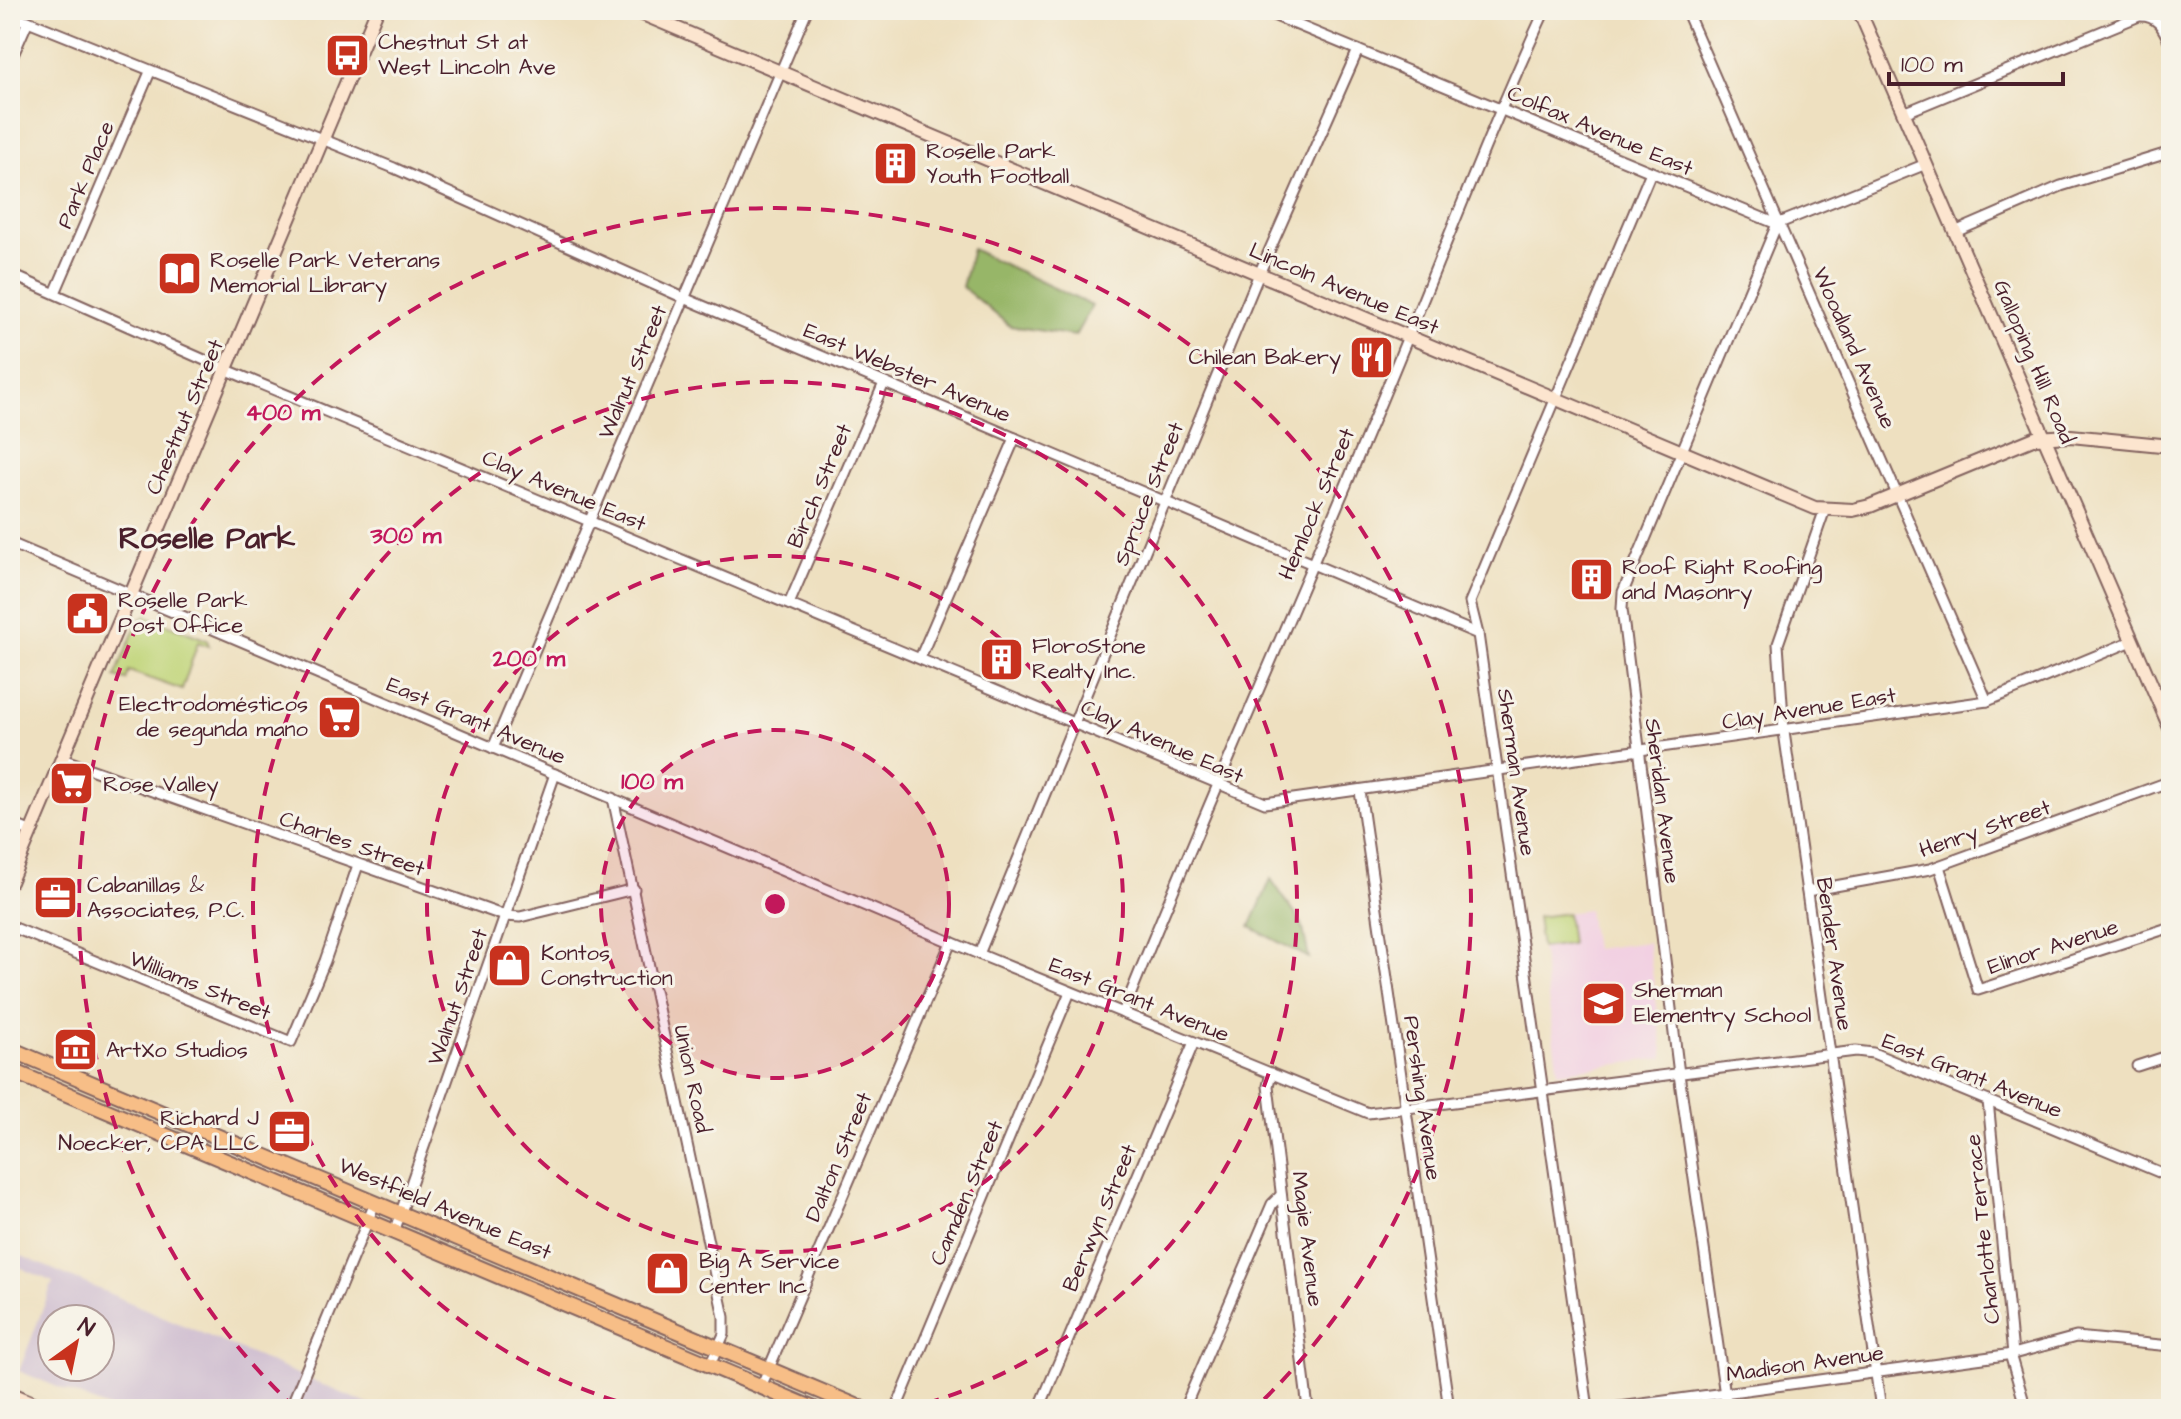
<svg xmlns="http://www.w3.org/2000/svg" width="2181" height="1419" viewBox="0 0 2181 1419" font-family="'Architects Daughter',sans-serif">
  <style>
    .built { fill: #f2d0e2 }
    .industrial { fill: #cfbed0; fill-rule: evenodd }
    .green { fill: #bfd477; stroke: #847a51; stroke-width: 2 }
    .forest { fill: #97b668; stroke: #706a4a; stroke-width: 2 }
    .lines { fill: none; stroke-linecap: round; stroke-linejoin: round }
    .street-casing { stroke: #83635f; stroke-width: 13 }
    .secondary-casing { stroke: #83635f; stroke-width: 16 }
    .primary-casing { stroke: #83635f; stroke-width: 18 }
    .street { stroke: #fff; stroke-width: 9 }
    .secondary { stroke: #fce5cf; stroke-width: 12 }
    .primary { stroke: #f7be87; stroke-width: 14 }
    .ring { fill: none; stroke: #c2185b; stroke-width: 4; stroke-dasharray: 14 10 }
    .labels { text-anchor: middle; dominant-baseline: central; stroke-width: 6; stroke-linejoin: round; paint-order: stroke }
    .poi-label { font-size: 22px; fill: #4a1f2b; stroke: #f7f3e8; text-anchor: start }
    .street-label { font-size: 22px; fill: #4a1f2b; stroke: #f7f3e8 }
    .district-label { font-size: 30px; font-weight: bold; fill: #4a1f2b; stroke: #f7f3e8 }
    .centre { fill: #c2185b; stroke: #f7f3e8; stroke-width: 4 }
    .ring-label { font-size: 24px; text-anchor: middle; font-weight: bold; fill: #c2185b; stroke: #f7f3e8; stroke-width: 6; stroke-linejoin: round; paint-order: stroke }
  </style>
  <rect width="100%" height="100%" fill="#f7f3e8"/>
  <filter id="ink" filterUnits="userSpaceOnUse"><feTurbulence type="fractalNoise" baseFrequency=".0125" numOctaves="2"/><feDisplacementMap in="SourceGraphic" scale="16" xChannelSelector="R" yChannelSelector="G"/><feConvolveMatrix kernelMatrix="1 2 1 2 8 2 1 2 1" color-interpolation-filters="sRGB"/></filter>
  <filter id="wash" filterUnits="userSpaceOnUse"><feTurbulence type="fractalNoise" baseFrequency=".006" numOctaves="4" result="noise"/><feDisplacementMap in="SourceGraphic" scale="32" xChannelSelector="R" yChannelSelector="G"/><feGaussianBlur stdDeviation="1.8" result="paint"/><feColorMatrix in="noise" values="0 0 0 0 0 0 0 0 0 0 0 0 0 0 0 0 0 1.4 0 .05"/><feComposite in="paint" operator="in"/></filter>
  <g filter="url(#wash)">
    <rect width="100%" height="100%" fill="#eee0c0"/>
    <!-- built -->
    <path class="built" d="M1588 910 1594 949 1648 942 1664 1058 1558 1072 1537 917Z"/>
    <!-- industrial -->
    <path class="industrial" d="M10 1251 379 1409H110L19 1371 53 1282 10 1263ZM52 1319H100V1367H52Z"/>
    <!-- green -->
    <g class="green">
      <path d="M146 616 207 640 209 646 198 642 182 690 129 671 126 680 115 677 138 621Z"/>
      <path d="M1567 913 1571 944 1541 948 1537 917Z"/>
    </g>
    <!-- forest -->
    <g class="forest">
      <path d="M972 249 1092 306 1075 336 1010 326 962 287Z"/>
      <path d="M1271 879 1302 924 1309 958 1250 927Z"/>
    </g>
  </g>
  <g filter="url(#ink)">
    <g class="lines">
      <defs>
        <g id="street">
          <path d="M1261 10 1777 224 1926 164"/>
          <path d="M1686 10 1987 701"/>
          <path d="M10 17 28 21 394 168 684 298 1478 634"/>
          <path d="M10 62 28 21"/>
          <path d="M1904 113 2139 16C2159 15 2164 30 2171 45"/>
          <path d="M1955 232 2061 186 2171 152"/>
          <path d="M10 274 227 370 1265 803 1987 701 2132 641"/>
          <path d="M55 293 150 72"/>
          <path d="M1825 509 1778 644 1784 732 1881 1409"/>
          <path d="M10 543 986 957 1368 1113 1856 1051 1873 1053 2171 1177"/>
          <path d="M789 604 884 383"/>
          <path d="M920 658 1015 438"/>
          <path d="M493 748 807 10"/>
          <path d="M62 759 505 916 520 917 634 889"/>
          <path d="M1360 791 1449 1409"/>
          <path d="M613 798 724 1317V1334L710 1365"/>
          <path d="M10 823 32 832"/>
          <path d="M1939 866 1978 990 2171 927"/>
          <path d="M1807 891 1930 869 2171 781"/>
          <path d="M10 926 291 1042 325 961 358 865"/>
          <path d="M979 954 1259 274 1358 50"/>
          <path d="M1123 1013C1214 786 1315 565 1407 339 1452 229 1495 118 1545 10"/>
          <path d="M2137 1066 2171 1055"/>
          <path d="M1271 1073 1268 1086 1308 1409"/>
          <path d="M1988 1101 2013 1354"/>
          <path d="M394 1232 555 774"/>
          <path d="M2010 1354 2026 1409"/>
          <path d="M761 1387 951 942"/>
          <path d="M290 1409 375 1203"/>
          <path d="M896 1409 1070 992"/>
          <path d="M1039 1409 1194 1042"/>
          <path d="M1184 1409 1272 1204 1281 1195"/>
          <path d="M1588 1409 1478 634 1470 602 1651 172"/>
          <path d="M1605 1409 2013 1354 2076 1337 2171 1346"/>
          <path d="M1727 1409 1679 1074 1622 609 1623 592 1777 224"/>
        </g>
        <g id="secondary">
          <path d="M633 10 1815 508 1853 510 1870 506 2035 438 2071 436 2171 446"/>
          <path d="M1859 10 2171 730"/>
          <path d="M10 882 377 10"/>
          <path d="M10 1393 47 1409"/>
        </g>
        <g id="primary">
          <path d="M10 1049 863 1409"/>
          <path d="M10 1070 814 1409"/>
        </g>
      </defs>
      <!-- street casing -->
      <use href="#street" class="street-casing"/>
      <!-- secondary casing -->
      <use href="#secondary" class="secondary-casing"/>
      <!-- primary casing -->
      <use href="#primary" class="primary-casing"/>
      <!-- street -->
      <use href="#street" class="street"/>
      <!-- secondary -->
      <use href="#secondary" class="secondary"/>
      <!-- primary -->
      <use href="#primary" class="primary"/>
    </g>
  </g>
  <!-- distance rings -->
  <circle cx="775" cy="904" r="174" fill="#c2185b" fill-opacity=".12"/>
  <g class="ring">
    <circle cx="775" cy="904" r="174"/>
    <circle cx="775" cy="904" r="348"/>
    <path d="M640 1408A522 522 0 1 1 910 1408"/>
    <path d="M296 1409A696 696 0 1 1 1254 1409"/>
  </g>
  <!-- icons -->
  <defs>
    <symbol id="bus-square" viewBox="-11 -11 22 22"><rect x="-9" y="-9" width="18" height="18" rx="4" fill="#c8321e" stroke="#f7f3e8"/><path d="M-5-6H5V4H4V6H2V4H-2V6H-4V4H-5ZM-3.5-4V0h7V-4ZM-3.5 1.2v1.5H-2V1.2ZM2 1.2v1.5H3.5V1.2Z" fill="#fff"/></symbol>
    <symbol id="building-square" viewBox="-11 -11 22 22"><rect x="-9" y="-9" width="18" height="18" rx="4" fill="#c8321e" stroke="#f7f3e8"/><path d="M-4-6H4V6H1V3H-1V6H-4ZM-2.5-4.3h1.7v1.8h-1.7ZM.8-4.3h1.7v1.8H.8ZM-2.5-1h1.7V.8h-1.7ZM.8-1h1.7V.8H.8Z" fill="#fff"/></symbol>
    <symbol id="library-square" viewBox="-11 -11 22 22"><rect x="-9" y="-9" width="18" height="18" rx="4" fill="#c8321e" stroke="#f7f3e8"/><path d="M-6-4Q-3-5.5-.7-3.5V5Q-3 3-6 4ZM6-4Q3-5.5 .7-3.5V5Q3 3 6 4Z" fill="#fff"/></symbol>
    <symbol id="restaurant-square" viewBox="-11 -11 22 22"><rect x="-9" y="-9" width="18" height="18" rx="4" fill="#c8321e" stroke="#f7f3e8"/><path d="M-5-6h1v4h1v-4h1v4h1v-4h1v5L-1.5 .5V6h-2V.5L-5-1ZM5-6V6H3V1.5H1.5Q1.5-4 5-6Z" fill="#fff"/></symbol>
    <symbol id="civic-square" viewBox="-11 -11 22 22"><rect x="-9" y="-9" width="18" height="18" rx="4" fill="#c8321e" stroke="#f7f3e8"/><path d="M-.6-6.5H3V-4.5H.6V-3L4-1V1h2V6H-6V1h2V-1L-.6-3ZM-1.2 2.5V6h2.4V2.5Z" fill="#fff"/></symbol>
    <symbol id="supermarket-square" viewBox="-11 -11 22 22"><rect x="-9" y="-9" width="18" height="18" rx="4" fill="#c8321e" stroke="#f7f3e8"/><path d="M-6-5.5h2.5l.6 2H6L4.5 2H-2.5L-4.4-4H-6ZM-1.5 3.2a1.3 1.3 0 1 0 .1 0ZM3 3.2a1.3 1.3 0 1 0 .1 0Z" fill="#fff"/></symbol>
    <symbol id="office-square" viewBox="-11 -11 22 22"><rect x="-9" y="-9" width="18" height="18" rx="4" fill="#c8321e" stroke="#f7f3e8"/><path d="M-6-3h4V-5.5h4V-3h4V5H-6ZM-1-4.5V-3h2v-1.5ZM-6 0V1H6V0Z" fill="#fff"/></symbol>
    <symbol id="shop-square" viewBox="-11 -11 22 22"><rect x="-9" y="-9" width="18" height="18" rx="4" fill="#c8321e" stroke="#f7f3e8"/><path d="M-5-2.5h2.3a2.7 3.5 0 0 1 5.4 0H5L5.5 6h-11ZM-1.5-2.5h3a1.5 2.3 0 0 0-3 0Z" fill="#fff"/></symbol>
    <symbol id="school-square" viewBox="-11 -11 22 22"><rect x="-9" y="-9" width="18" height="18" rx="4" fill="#c8321e" stroke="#f7f3e8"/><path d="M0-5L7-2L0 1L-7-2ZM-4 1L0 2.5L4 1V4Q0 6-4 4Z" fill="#fff"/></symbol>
    <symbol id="museum-square" viewBox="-11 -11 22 22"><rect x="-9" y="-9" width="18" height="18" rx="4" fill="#c8321e" stroke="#f7f3e8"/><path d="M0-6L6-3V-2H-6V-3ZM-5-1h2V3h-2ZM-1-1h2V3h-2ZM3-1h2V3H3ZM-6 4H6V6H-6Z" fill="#fff"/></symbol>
  </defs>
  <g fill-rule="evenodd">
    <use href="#bus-square" x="322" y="30" width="51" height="51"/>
    <use href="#building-square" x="870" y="138" width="51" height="51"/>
    <use href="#library-square" x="154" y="248" width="51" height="51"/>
    <use href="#restaurant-square" x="1346" y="332" width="51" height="51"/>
    <use href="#building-square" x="1566" y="554" width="51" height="51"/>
    <use href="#civic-square" x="62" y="588" width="51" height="51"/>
    <use href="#building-square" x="976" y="634" width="51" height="51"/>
    <use href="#supermarket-square" x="314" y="692" width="51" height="51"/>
    <use href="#supermarket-square" x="46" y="758" width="51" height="51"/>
    <use href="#office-square" x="30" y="872" width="51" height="51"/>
    <use href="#shop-square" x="484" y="940" width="51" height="51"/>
    <use href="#school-square" x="1578" y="978" width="51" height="51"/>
    <use href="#museum-square" x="50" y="1024" width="51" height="51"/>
    <use href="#office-square" x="264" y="1106" width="51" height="51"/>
    <use href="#shop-square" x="642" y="1248" width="51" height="51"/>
  </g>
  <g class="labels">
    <!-- poi labels -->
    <g class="poi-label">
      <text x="378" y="42">Chestnut St at<tspan x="378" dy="25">West Lincoln Ave</tspan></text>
      <text x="926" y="151">Roselle Park<tspan x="926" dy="25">Youth Football</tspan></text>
      <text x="210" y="260">Roselle Park Veterans<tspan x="210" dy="25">Memorial Library</tspan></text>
      <text x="1341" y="357" text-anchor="end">Chilean Bakery</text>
      <text x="1622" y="567">Roof Right Roofing<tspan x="1622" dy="25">and Masonry</tspan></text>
      <text x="118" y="600">Roselle Park<tspan x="118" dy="25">Post Office</tspan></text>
      <text x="1032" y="646">FloroStone<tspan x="1032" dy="25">Realty Inc.</tspan></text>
      <text x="308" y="704" text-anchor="end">Electrodomésticos<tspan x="308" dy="25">de segunda mano</tspan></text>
      <text x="103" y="784">Rose Valley</text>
      <text x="87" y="885">Cabanillas &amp;<tspan x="87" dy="25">Associates, P.C.</tspan></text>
      <text x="541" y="953">Kontos<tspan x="541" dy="25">Construction</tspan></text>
      <text x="1634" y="990">Sherman<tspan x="1634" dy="25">Elementry School</tspan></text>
      <text x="106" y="1050">ArtXo Studios</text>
      <text x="259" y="1118" text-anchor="end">Richard J<tspan x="259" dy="25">Noecker, CPA LLC</tspan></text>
      <text x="699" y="1261">Big A Service<tspan x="699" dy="25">Center Inc</tspan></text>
    </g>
    <!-- street labels -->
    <g class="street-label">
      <text transform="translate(1600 131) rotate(23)">Colfax Avenue East</text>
      <text transform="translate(86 175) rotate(-67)">Park Place</text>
      <text transform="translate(1344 289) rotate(23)">Lincoln Avenue East</text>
      <text transform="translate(1854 348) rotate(66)">Woodland Avenue</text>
      <text transform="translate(2034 362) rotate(67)">Galloping Hill Road</text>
      <text transform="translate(633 372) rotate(-67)">Walnut Street</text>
      <text transform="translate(907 373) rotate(23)">East Webster Avenue</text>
      <text transform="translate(185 417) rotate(-67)">Chestnut Street</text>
      <text transform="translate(820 486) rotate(-67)">Birch Street</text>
      <text transform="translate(564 491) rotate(23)">Clay Avenue East</text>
      <text transform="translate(1149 494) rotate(-68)">Spruce Street</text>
      <text transform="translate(1317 504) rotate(-67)">Hemlock Street</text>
      <text transform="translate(1809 709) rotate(-9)">Clay Avenue East</text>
      <text transform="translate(476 721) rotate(23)">East Grant Avenue</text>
      <text transform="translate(1162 742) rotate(24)">Clay Avenue East</text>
      <text transform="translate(1516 772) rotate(82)">Sherman Avenue</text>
      <text transform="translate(1662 801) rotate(83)">Sheridan Avenue</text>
      <text transform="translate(1985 829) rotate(-19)">Henry Street</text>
      <text transform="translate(352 844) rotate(20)">Charles Street</text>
      <text transform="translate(2053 947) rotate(-18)">Elinor Avenue</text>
      <text transform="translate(1834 954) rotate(82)">Bender Avenue</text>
      <text transform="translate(200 986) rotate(22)">Williams Street</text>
      <text transform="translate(458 997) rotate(-71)">Walnut Street</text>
      <text transform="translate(1139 1000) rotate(22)">East Grant Avenue</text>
      <text transform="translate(1972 1076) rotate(22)">East Grant Avenue</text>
      <text transform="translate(692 1079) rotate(78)">Union Road</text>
      <text transform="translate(1422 1098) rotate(82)">Pershing Avenue</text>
      <text transform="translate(839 1157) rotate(-67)">Dalton Street</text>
      <text transform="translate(967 1193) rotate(-67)">Camden Street</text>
      <text transform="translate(445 1209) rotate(23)">Westfield Avenue East</text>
      <text transform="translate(1100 1218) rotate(-67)">Berwyn Street</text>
      <text transform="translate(1983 1229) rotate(-96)">Charlotte Terrace</text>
      <text transform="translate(1307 1239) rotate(83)">Magie Avenue</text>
      <text transform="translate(1805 1364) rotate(-8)">Madison Avenue</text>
    </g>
    <!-- district labels -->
    <g class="district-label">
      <text x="207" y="539">Roselle Park</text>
    </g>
  </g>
  <circle cx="775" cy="904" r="12" class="centre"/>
  <g class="ring-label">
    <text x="283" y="420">400 m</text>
    <text x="406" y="543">300 m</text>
    <text x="529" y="666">200 m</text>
    <text x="652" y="789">100 m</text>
  </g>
  <!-- margin -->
  <rect width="2181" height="1419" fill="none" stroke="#f7f3e8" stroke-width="40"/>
  <!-- north arrow -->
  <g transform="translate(76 1343) rotate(33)"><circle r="38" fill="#f7f3e8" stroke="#b29e9c" stroke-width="2"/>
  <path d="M0-6L14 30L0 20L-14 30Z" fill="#c8321e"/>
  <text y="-12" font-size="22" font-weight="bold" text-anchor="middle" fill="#4a1f2b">N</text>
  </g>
  <!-- scale -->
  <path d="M1889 72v12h174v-12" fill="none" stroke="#4a1f2b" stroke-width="4"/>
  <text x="1901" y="72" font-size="24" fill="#4a1f2b" stroke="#f7f3e8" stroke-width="6" paint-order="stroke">100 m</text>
</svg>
